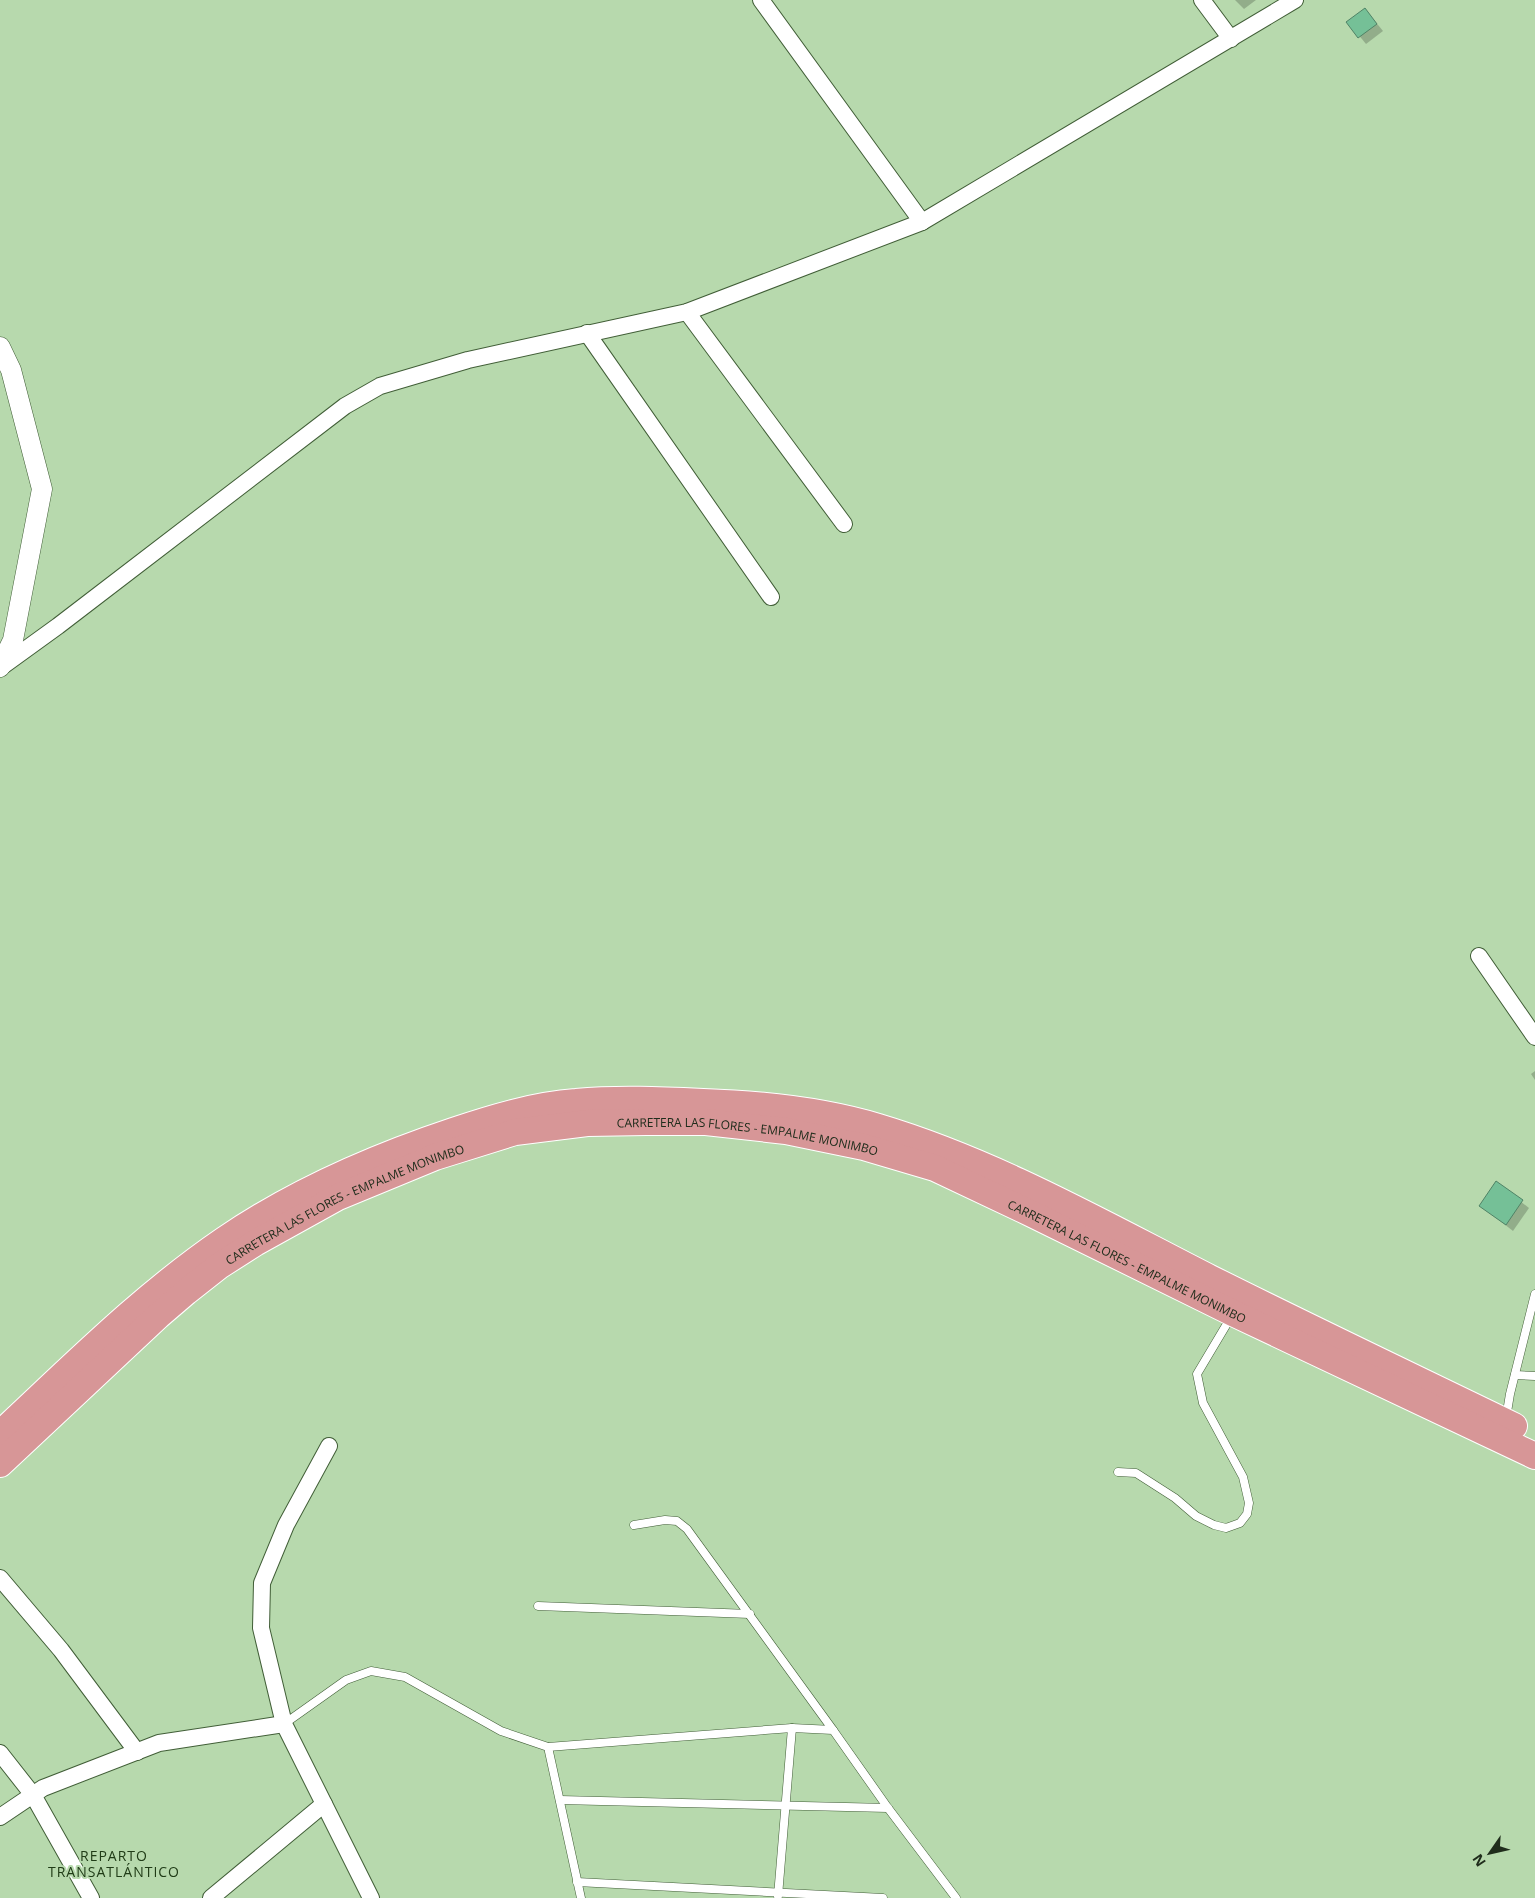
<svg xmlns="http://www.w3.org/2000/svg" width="1535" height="1898" viewBox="0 0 1535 1898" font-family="'Open Sans',sans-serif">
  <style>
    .shadow { fill: #0003 }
    .building { fill: #75c097; stroke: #508366 }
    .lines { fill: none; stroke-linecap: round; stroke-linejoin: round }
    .service-casing { stroke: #415e37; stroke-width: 9 }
    .minor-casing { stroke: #415e37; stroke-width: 18 }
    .tertiary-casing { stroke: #415e37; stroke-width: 21 }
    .trunk-casing { stroke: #fff; stroke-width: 28 }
    .service { stroke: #fff; stroke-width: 8 }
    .minor { stroke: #fff; stroke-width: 16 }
    .tertiary { stroke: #fff; stroke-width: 20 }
    .trunk { stroke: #d79697; stroke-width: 26 }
    .labels { text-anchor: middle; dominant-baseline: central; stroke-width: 4; stroke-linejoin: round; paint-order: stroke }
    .street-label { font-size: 12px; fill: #202d1c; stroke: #b7d9ad }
    .neighbourhood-label { font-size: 14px; letter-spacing: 1px; fill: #203c17; stroke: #b7d9ad }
  </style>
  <rect width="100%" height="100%" fill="#b7d9ad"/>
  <!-- shadow -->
  <g class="shadow">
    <path d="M1235 0H1256L1244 9Z"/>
    <path d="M1365 9 1383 31 1366 44 1348 22Z"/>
    <path d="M1535 1071V1080L1531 1074Z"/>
    <path d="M1497 1183 1529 1208 1513 1231 1481 1206Z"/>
  </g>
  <!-- building -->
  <g class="building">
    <path d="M1365 8 1377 24 1358 38 1346 22Z"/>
    <path d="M1496 1181 1523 1200 1506 1225 1479 1206Z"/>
  </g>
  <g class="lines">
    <defs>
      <g id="service">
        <path d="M1515 1375 1535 1376"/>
        <path d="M1506 1418 1510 1394 1535 1294"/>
        <path d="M1118 1472 1136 1473 1175 1498 1196 1516 1214 1525 1226 1528 1240 1523 1247 1514 1249 1503 1243 1477 1203 1403 1197 1374 1231 1317"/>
        <path d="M634 1525 665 1520 677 1521 687 1529 833 1730"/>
        <path d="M538 1606 750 1614"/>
        <path d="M284 1724 346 1680 371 1671 405 1677 501 1731 548 1747 581 1898"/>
        <path d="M548 1747 792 1728 833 1730 888 1808 956 1898"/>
        <path d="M560 1800 888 1808"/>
        <path d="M577 1882 883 1898"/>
        <path d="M778 1896 792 1728"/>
      </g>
      <g id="minor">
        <path d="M761 0 922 222"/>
        <path d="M1202 0 1231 39"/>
        <path d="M687 312 844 524"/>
        <path d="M587 333 771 597"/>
        <path d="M0 668 58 626 345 406 380 386 468 360 687 312 922 222 1295 0"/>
        <path d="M1479 956 1535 1037"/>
        <path d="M329 1446 286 1525 262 1583 261 1628 284 1724 371 1898"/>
        <path d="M0 1578 61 1650 137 1752"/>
        <path d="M0 1753 33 1795 91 1898"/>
        <path d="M0 1817 43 1788 159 1743 284 1724"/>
        <path d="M211 1898 324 1804"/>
      </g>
      <path id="tertiary" d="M0 347 11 370 42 489 13 640 0 667"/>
      <g id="trunk">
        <path d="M0 1434C72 1367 142 1296 224 1240 294 1192 372 1158 453 1131 492 1118 534 1105 576 1102 618 1098 661 1100 703 1102 762 1104 822 1110 878 1127 995 1162 1102 1223 1210 1278 1310 1328 1413 1377 1514 1426"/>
        <path id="s1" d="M0 1464 158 1316 186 1292 219 1266 255 1243 338 1197 435 1157 515 1132 587 1123 646 1122H706L786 1131 864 1147 935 1168 1030 1213 1233 1313 1535 1456"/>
      </g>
    </defs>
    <!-- service casing -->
    <use href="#service" class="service-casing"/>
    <!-- minor casing -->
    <use href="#minor" class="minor-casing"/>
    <!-- tertiary casing -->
    <use href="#tertiary" class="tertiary-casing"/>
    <!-- trunk casing -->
    <use href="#trunk" class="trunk-casing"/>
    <!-- service -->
    <use href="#service" class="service"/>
    <!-- minor -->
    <use href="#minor" class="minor"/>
    <!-- tertiary -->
    <use href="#tertiary" class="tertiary"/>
    <!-- trunk -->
    <use href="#trunk" class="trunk"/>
  </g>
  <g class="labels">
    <!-- street labels -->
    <g class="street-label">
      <text stroke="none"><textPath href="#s1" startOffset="856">CARRETERA LAS FLORES - EMPALME MONIMBO</textPath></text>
      <text stroke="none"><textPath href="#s1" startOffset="436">CARRETERA LAS FLORES - EMPALME MONIMBO</textPath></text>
      <text stroke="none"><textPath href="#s1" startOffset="1261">CARRETERA LAS FLORES - EMPALME MONIMBO</textPath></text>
    </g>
    <!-- neighbourhood labels -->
    <g class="neighbourhood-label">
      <text x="114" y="1855">REPARTO<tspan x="114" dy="16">TRANSATLÁNTICO</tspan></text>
    </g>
  </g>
  <!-- north arrow -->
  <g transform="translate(1490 1853) rotate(236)" stroke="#b7d9ad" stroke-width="4" paint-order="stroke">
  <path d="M0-4L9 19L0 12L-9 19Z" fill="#202d1c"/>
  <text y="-8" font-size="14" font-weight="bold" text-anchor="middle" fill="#202d1c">N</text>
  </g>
</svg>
